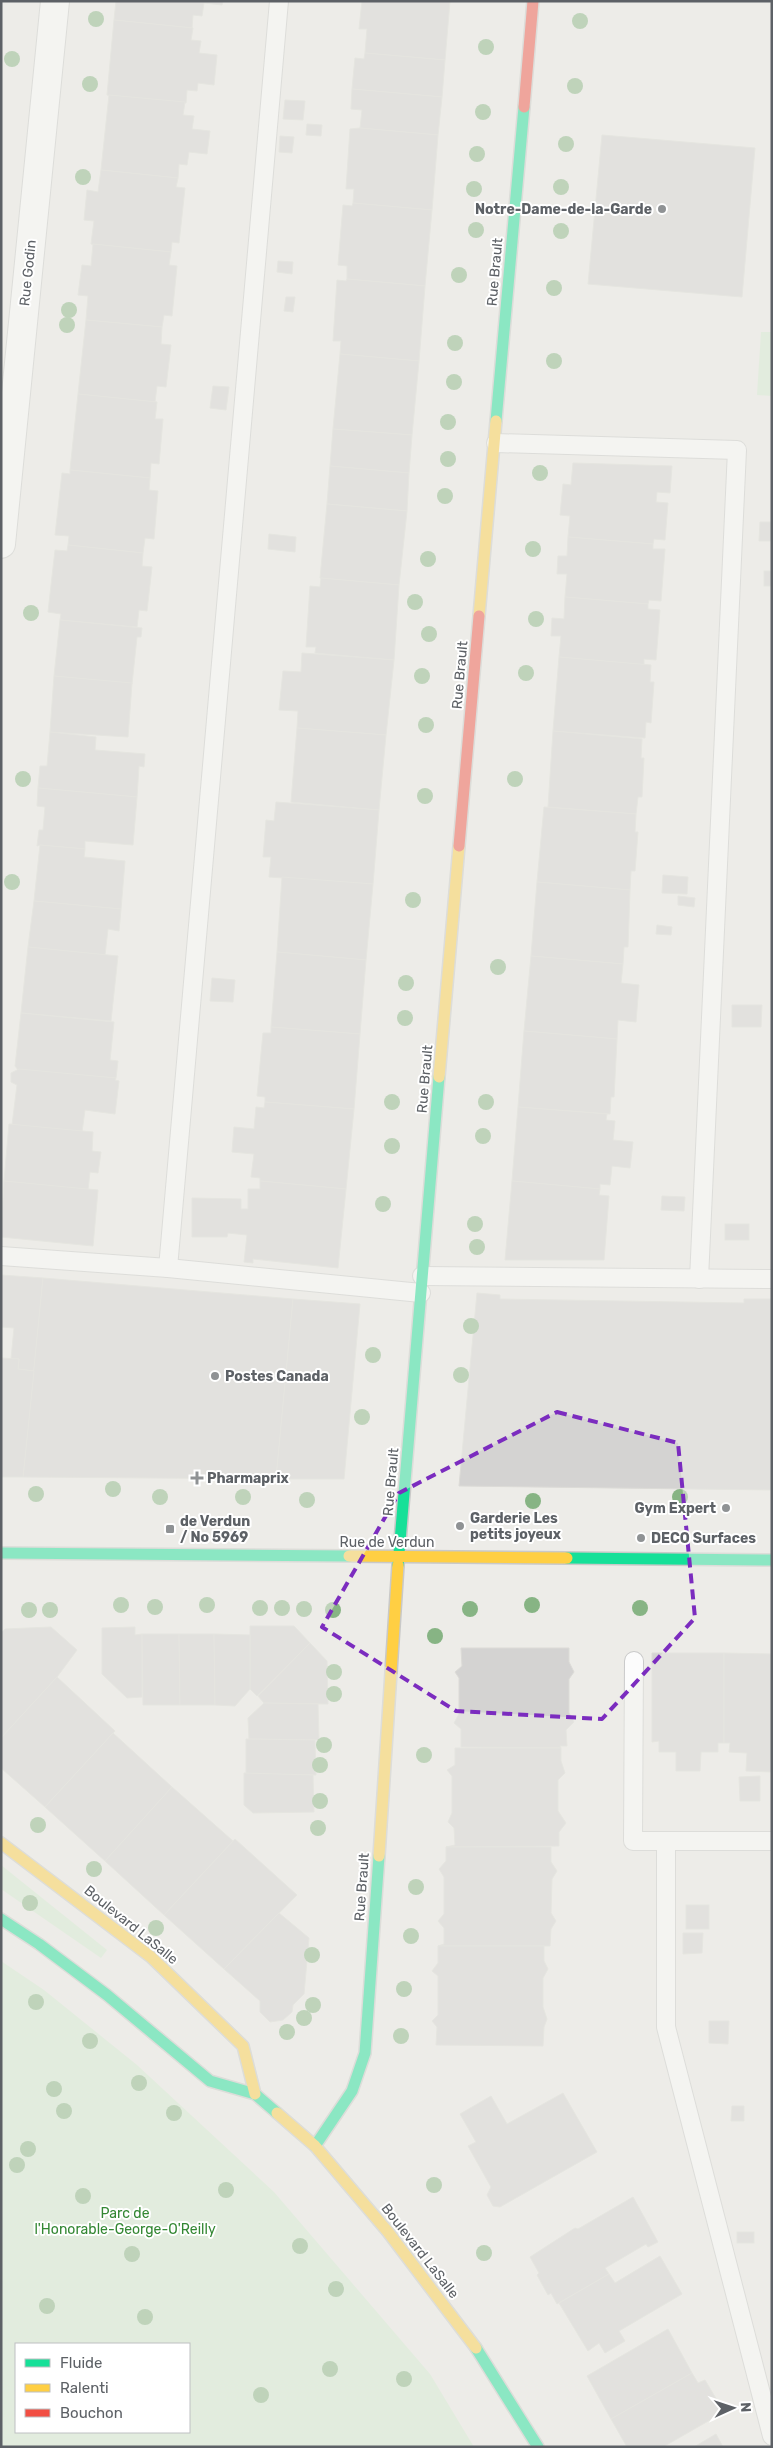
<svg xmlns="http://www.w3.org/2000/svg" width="773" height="2448" viewBox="0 0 773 2448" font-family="Rubik,sans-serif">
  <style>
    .green { fill: #d6ead3; fill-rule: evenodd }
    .building { fill: #d4d3d2; stroke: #dcdbd7 }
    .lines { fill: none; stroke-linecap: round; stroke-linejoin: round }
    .lane-casing { stroke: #cacaca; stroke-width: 20 }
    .street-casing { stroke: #cacaca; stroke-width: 30 }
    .fast-casing { stroke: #c9c9c8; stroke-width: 14 }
    .slow-casing { stroke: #c9c9c8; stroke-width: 14 }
    .jam-casing { stroke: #c9c9c8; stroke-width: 14 }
    .lane { stroke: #fcfcfc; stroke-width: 18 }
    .street { stroke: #fcfcfc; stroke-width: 28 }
    .fast { stroke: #16e098; stroke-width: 11 }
    .slow { stroke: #ffcf43; stroke-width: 11 }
    .jam { stroke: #f24e42; stroke-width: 11 }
    .tree { fill: #87b484 }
    .marked { fill: none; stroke: #7b2cbf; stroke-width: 4; stroke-dasharray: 10 6; stroke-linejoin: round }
    .poi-dot { fill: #8f9294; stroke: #fff; stroke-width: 2 }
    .labels { text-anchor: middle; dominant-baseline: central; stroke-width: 4; stroke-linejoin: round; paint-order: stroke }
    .poi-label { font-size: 14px; font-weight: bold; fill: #5d6166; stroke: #fff; text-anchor: start }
    .street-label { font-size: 14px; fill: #5d6166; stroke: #fff }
    .park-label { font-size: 14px; fill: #338733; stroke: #fff }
  </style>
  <rect width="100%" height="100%" fill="#edece8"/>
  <!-- green -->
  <g class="green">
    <path d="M761 332H772V396L757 395Z"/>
    <path d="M1 1865 107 1950 101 1958 1 1889Z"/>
    <path d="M1 1961 44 1990 137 2065 274 2192 430 2374 474 2447H1ZM16 2344H189V2432H16Z"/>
  </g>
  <!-- building -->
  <g class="building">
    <path d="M116 1H223L222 5 204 3 202 16 193 15 192 28 114 20Z"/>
    <path d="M362 1H450L445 60 365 53 367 29H359Z"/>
    <path d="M114 20 193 28 191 40 201 41 199 53 217 55 214 85 198 83 197 91 187 90 186 103 107 95Z"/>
    <path d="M365 53 445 60 442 97 352 89 355 58 364 59Z"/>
    <path d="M352 89 442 97 438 135 360 128 362 110 351 109Z"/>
    <path d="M109 95 185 102 183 115 194 116 192 129 210 131 207 154 189 152 187 165 179 164 178 178 101 170Z"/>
    <path d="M285 100 305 101 303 120 283 119Z"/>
    <path d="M307 124 322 125 321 136 306 135Z"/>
    <path d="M360 128 438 135 432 210 353 203 354 189H346L350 129Z"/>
    <path d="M602 135 755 148 742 297 588 284Z"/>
    <path d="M280 136 294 137 292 153 279 152Z"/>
    <path d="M101 170 178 178 176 187 185 188 179 243 172 242 171 252 91 244 94 221 84 220 87 190 98 192Z"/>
    <path d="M353 203 432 210 425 286 347 279V266L338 265 343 205 352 206Z"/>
    <path d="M93 244 171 252 169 265 177 266 172 316 164 315 162 327 86 320 88 296 78 295 82 265 91 266Z"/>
    <path d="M278 261 293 262 292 274 277 272Z"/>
    <path d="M347 279 425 286 419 361 340 354 341 341H333L337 280 346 281Z"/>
    <path d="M286 297H295L293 312 284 311Z"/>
    <path d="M86 320 162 327 161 344 171 345 166 387 157 386 155 402 78 394Z"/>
    <path d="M340 354 419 361 412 435 333 429Z"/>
    <path d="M213 386 229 387 226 410 210 408Z"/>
    <path d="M78 394 157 402 155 419H163L159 464 151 463 150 478 70 470Z"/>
    <path d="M333 429 412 435 409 473 330 466Z"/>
    <path d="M573 463 672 466 670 493 657 492 656 502 668 503 665 540 654 539 653 544 568 537 570 516 560 515 563 484 571 485Z"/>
    <path d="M330 466 409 473 407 511 327 504Z"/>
    <path d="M70 470 150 478 149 490 158 491 154 539 145 538 143 553 68 545 69 536 55 535 62 473 70 474Z"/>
    <path d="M327 504 407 511 399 585 320 578Z"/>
    <path d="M760 522H772V541H759Z"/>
    <path d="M269 534 296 537 295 552 268 549Z"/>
    <path d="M568 537 653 544V549H665L661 601 649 600 648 604 565 597 567 574H557L558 556H567Z"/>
    <path d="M68 545 143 553 142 566 152 567 147 611 139 610 137 627 60 620 61 614 48 612 55 550 67 551Z"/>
    <rect x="764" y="571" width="8" height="15"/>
    <path d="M321 578 399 585 394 660 315 653 316 647H306L310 586 320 587Z"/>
    <path d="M565 597 648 604V609L660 610 656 660 644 659V665L559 657 561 636H551L552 618 564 619Z"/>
    <path d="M60 620 142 628 141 637H137L132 684 54 676Z"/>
    <path d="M302 653 394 660 386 735 297 728 298 711 279 710 283 671 301 672Z"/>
    <path d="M559 657 651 665 650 682H654L651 723 646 722 645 738 553 731Z"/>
    <path d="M54 676 132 683 128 737 50 732Z"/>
    <path d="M297 728 386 735 379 810 291 802Z"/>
    <path d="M553 731 642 739 641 758H644L642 797H638L636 814 548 807Z"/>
    <path d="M50 732 96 737 95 750 145 754 144 767 139 766 137 797 38 788 40 766H47Z"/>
    <path d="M38 788 137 797 133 845 85 841V849L40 845 37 846 39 830H43L45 807 37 806Z"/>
    <path d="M276 802 379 810 373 884 269 877 271 857H263L266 820 274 821Z"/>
    <path d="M544 807 636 814 635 832H638L635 871H631L630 890 537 882Z"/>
    <path d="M40 845 85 849 84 857 125 861 121 909 34 901Z"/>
    <path d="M663 875 688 877 687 894 662 893Z"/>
    <path d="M282 877 373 884 366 960 277 952Z"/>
    <path d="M537 882 630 890 628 947H624L623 964 531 956Z"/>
    <path d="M678 896 695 898 694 907 678 905Z"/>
    <path d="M34 901 121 909 119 931 108 929 105 955 28 947Z"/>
    <path d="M657 925 672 927 671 935 656 934Z"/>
    <path d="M28 947 118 956 111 1021 21 1013Z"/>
    <path d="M277 952 366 960 360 1034 271 1027Z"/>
    <path d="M531 956 623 964 621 983 639 985 636 1022 618 1020 617 1039 524 1031Z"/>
    <path d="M212 978 235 980 233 1002 210 1001Z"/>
    <path d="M732 1005H762L761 1027H732Z"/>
    <path d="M21 1013 114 1022 110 1060 118 1061 116 1078 18 1070 15 1066Z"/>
    <path d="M271 1027 360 1034 354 1109 265 1102V1097L257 1096 263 1033H271Z"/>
    <path d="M524 1031 617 1039 614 1097H611L610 1114 518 1107Z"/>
    <path d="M19 1069 116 1078 115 1080 119 1081 115 1114 85 1110 82 1132 12 1125 17 1085 11 1082V1073Z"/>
    <path d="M265 1102 354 1109 346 1189 260 1181V1178L251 1177 254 1154 232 1152 234 1127 254 1129 256 1107 264 1108Z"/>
    <path d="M518 1107 607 1114 606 1120 615 1121 613 1140 633 1142 630 1168 612 1166 610 1185 600 1184V1189L512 1181Z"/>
    <path d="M9 1124 93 1132 92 1151 101 1152 98 1173 90 1172 88 1190 4 1181Z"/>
    <path d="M4 1181 98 1190 93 1246 1 1237Z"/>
    <path d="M260 1181 346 1189 338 1268 253 1259V1263L244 1262 247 1235 228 1233 227 1237H192V1198L241 1199V1209H248V1189H260Z"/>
    <path d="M512 1181 600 1189 599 1195 609 1196 604 1260H505Z"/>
    <path d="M662 1196 685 1197 684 1211 661 1210Z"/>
    <rect x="725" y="1224" width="24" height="16"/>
    <path d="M1 1275 43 1278 34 1371 18 1369 19 1359H11L14 1328 1 1327Z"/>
    <path d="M43 1278 293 1299 276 1479 23 1477Z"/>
    <path d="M477 1293 500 1295V1299L744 1303V1299H772V1490L459 1486Z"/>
    <path d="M293 1299 360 1304 344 1479H276Z"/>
    <path d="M1 1358 19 1359 18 1369 34 1371 23 1477H1Z"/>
    <path d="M250 1626H294L310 1643 257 1696 250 1689Z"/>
    <path d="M51 1627 77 1650 57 1677 1 1738V1633L5 1629Z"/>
    <path d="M135 1627V1635L142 1634V1697L127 1698 102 1674V1628Z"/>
    <path d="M142 1634H179L180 1705H143Z"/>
    <path d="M179 1634H214L215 1705H180Z"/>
    <path d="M214 1634 250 1635V1689L235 1706 215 1705Z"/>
    <path d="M310 1643 327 1661 328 1704 264 1703 258 1696Z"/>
    <path d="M461 1648H569V1662L574 1672 569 1679V1713L574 1722 566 1730 567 1746H560L561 1748 461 1747V1729L454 1723 459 1714V1678L455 1672 462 1666Z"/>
    <path d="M652 1653H724V1743H718V1752H701L700 1771H676V1752H659V1741L652 1742Z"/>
    <path d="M724 1653 772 1654 771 1772 746 1771 747 1753 729 1752 730 1743H724Z"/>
    <path d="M57 1677 115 1731 45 1807 1 1768V1738Z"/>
    <path d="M264 1703 318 1704 319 1740 249 1739 248 1718Z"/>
    <path d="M113 1733 172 1787 105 1861 45 1807Z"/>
    <path d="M246 1739 315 1740 316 1775 246 1774Z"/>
    <path d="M455 1748H561V1761L565 1773 558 1780V1811L566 1823 559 1832V1846L446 1847 455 1845 454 1828 448 1822 452 1813V1776L447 1770 455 1765Z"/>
    <path d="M244 1773 313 1775 314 1812 253 1813 244 1805Z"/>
    <path d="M760 1776V1801H740L739 1777Z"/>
    <path d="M172 1787 233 1841 164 1915 105 1861Z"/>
    <path d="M235 1839 297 1895 224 1969 164 1915Z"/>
    <path d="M446 1847H551V1862L557 1871 552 1879 551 1913 556 1921 551 1929 550 1946H438L444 1944V1928L438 1921 444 1914V1877L439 1869 446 1861Z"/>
    <rect x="686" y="1905" width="23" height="24"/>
    <path d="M279 1913 309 1938 304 1994 293 2005 292 2012 283 2020 270 2022 260 2012V2001L224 1969Z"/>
    <path d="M683 1933H703L702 1953 683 1954Z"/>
    <path d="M438 1946H544V1961L548 1969 543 1978V2007L547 2019 544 2027 543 2046 436 2045 437 2027 432 2021 438 2015V1976L432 1971 438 1963Z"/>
    <path d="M709 2021H729L728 2044 709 2043Z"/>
    <path d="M563 2093 597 2152 500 2207 493 2206 487 2195 491 2187 468 2146 476 2142 460 2114 491 2096 507 2124Z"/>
    <path d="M732 2106H744V2121H731Z"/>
    <path d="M633 2197 658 2242 648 2247 646 2244 605 2268 609 2274 557 2304 551 2293 548 2295 537 2275 539 2273 530 2257 575 2228 578 2229Z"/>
    <rect x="737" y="2232" width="17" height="11"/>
    <path d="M660 2256 682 2294 619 2331 625 2341 605 2353 599 2343 588 2351 559 2303 609 2274 615 2283Z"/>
    <path d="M668 2329 692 2373 611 2419 587 2376Z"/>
    <path d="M692 2373 698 2383 705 2380 724 2412 663 2447H627L611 2419Z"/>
    <path d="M716 2434 723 2447H694Z"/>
  </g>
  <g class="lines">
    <defs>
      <g id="lane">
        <path d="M496 443 737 450 699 1279"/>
        <path d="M1 1256 168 1268 421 1293"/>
        <path d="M168 1268 279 1"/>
        <path d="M422 1276 772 1279"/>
        <path d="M634 1661 633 1841H772"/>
        <path d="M666 1841V2027L772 2436"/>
      </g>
      <path id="street" d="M1 544 55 1"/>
      <g id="fast">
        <path d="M496 421 524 107"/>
        <path d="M1 1553 349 1556"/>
        <path d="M567 1558 772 1560"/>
        <path d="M398 1565 439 1077"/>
        <path d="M1 1919 39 1944 107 1995 210 2081 255 2094 277 2113"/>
        <path d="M315 2146 352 2091 365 2053 379 1856"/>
        <path d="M476 2348 538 2447"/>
      </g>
      <g id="slow">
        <path d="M479 616 496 421"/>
        <path d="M439 1077 459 846"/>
        <path d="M349 1556 567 1558"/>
        <path d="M1 1843 151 1957 243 2046 255 2094"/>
        <path d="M379 1856 398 1565"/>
        <path d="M277 2113 315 2146 388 2232 476 2348"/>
      </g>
      <g id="jam">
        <path d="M524 107 533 1"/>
        <path d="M459 846 479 616"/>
      </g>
    </defs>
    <!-- lane casing -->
    <use href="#lane" class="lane-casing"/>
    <!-- street casing -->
    <use href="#street" class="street-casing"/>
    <!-- fast casing -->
    <use href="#fast" class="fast-casing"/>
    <!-- slow casing -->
    <use href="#slow" class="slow-casing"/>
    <!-- jam casing -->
    <use href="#jam" class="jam-casing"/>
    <!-- lane -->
    <use href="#lane" class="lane"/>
    <!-- street -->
    <use href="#street" class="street"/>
    <!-- fast -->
    <use href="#fast" class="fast"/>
    <!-- slow -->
    <use href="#slow" class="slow"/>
    <!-- jam -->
    <use href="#jam" class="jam"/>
  </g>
  <!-- trees -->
  <g class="tree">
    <circle cx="96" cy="19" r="8"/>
    <circle cx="580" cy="21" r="8"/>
    <circle cx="486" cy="47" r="8"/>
    <circle cx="12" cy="59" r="8"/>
    <circle cx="90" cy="84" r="8"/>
    <circle cx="575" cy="86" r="8"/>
    <circle cx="483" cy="112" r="8"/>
    <circle cx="566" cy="144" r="8"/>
    <circle cx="477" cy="154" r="8"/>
    <circle cx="83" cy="177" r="8"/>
    <circle cx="561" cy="187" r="8"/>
    <circle cx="474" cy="189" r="8"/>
    <circle cx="476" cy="230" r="8"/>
    <circle cx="561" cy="231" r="8"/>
    <circle cx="459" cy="275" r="8"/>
    <circle cx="554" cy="288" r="8"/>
    <circle cx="69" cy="310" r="8"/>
    <circle cx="67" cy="325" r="8"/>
    <circle cx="455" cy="343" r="8"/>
    <circle cx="554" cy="361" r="8"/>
    <circle cx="454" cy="382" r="8"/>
    <circle cx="448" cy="422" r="8"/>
    <circle cx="448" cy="459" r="8"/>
    <circle cx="540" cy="473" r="8"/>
    <circle cx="445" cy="496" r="8"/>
    <circle cx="533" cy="549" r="8"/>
    <circle cx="428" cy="559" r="8"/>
    <circle cx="415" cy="602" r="8"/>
    <circle cx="31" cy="613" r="8"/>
    <circle cx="536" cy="619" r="8"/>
    <circle cx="429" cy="634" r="8"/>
    <circle cx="526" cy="673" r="8"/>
    <circle cx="422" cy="676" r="8"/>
    <circle cx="426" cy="725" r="8"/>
    <circle cx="23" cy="779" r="8"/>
    <circle cx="515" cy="779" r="8"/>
    <circle cx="425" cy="796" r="8"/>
    <circle cx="12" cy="882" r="8"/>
    <circle cx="413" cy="900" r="8"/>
    <circle cx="498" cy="967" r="8"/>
    <circle cx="406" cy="983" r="8"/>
    <circle cx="405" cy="1018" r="8"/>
    <circle cx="392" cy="1102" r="8"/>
    <circle cx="486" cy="1102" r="8"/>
    <circle cx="483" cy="1136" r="8"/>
    <circle cx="392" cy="1146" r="8"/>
    <circle cx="383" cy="1204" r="8"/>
    <circle cx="475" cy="1224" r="8"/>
    <circle cx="477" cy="1247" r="8"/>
    <circle cx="471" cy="1326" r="8"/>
    <circle cx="373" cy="1355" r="8"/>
    <circle cx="461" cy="1375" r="8"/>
    <circle cx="362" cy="1417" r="8"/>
    <circle cx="113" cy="1489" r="8"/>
    <circle cx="36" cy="1494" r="8"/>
    <circle cx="160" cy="1497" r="8"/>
    <circle cx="243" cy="1497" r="8"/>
    <circle cx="680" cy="1497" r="8"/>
    <circle cx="307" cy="1500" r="8"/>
    <circle cx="533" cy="1501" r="8"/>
    <circle cx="121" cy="1605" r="8"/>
    <circle cx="207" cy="1605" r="8"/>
    <circle cx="532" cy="1605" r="8"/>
    <circle cx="155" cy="1607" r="8"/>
    <circle cx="260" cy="1608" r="8"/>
    <circle cx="282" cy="1608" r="8"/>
    <circle cx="640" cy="1608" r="8"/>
    <circle cx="304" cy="1609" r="8"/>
    <circle cx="470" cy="1609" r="8"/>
    <circle cx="29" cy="1610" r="8"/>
    <circle cx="50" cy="1610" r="8"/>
    <circle cx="333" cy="1610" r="8"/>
    <circle cx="435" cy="1636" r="8"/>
    <circle cx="334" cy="1672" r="8"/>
    <circle cx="334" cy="1694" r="8"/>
    <circle cx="324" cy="1745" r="8"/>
    <circle cx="424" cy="1755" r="8"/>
    <circle cx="320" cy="1765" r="8"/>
    <circle cx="320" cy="1801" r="8"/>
    <circle cx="38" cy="1825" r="8"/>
    <circle cx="318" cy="1828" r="8"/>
    <circle cx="94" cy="1869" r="8"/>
    <circle cx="416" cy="1887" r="8"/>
    <circle cx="30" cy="1903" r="8"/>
    <circle cx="156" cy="1928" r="8"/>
    <circle cx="411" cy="1936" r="8"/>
    <circle cx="312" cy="1955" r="8"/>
    <circle cx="404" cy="1989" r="8"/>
    <circle cx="36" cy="2002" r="8"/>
    <circle cx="313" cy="2005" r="8"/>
    <circle cx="304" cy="2018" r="8"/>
    <circle cx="287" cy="2032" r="8"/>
    <circle cx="401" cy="2036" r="8"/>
    <circle cx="90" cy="2041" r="8"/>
    <circle cx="139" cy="2083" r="8"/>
    <circle cx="54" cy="2089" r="8"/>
    <circle cx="64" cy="2111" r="8"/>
    <circle cx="174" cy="2113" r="8"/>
    <circle cx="28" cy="2149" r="8"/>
    <circle cx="17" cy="2165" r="8"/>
    <circle cx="434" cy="2185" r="8"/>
    <circle cx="226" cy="2190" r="8"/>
    <circle cx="83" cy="2196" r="8"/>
    <circle cx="300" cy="2246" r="8"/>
    <circle cx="484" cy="2253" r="8"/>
    <circle cx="132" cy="2254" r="8"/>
    <circle cx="336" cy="2289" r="8"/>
    <circle cx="47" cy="2306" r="8"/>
    <circle cx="145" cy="2317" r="8"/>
    <circle cx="330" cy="2369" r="8"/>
    <circle cx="404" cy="2379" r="8"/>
    <circle cx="261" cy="2395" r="8"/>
  </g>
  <!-- marked area -->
  <path d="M0 0H773V2448H0ZM557 1412 678 1443 695 1618 602 1719 456 1711 322 1627 399 1493Z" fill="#edece8" fill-opacity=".55" fill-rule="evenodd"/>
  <path class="marked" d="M557 1412 678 1443 695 1618 602 1719 456 1711 322 1627 399 1493Z"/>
  <!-- markers -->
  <g class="poi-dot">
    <circle cx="662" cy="209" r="5"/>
    <circle cx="215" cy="1376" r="5"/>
    <path d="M194.5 1470.5h5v5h5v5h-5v5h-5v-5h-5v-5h5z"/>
    <circle cx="726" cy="1508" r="5"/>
    <circle cx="460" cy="1526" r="5"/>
    <rect x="165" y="1524" width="10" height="10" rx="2.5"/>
    <circle cx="641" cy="1538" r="5"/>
  </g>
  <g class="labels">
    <!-- poi labels -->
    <g class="poi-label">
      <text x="652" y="209" text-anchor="end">Notre-Dame-de-la-Garde</text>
      <text x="225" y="1376">Postes Canada</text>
      <text x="207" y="1478">Pharmaprix</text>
      <text x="716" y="1508" text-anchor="end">Gym Expert</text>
      <text x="470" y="1518">Garderie Les<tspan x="470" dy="16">petits joyeux</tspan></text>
      <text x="180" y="1521">de Verdun<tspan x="180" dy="16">/ No 5969</tspan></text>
      <text x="651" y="1538">DECO Surfaces</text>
    </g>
    <!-- street labels -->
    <g class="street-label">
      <text transform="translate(495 272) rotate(-85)">Rue Brault</text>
      <text transform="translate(28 273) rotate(-84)">Rue Godin</text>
      <text transform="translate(460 675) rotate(-85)">Rue Brault</text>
      <text transform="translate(425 1079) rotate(-85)">Rue Brault</text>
      <text transform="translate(391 1482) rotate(-85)">Rue Brault</text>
      <text x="387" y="1542">Rue de Verdun</text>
      <text transform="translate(362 1887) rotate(-86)">Rue Brault</text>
      <text transform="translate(131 1925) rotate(39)">Boulevard LaSalle</text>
      <text transform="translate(420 2251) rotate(52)">Boulevard LaSalle</text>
    </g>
    <!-- park labels -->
    <g class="park-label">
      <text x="125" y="2213">Parc de<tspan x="125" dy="16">l'Honorable-George-O'Reilly</tspan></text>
    </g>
  </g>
  <!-- border -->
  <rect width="773" height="2448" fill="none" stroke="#5d6166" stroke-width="5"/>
  <!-- legend -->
  <rect x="15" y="2343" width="175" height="90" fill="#ffffff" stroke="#bec0c2"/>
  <rect x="25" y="2359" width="25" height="8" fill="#16e098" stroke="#bec0c2"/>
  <text x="60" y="2368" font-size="15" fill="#5d6166">Fluide</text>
  <rect x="25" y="2384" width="25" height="8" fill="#ffcf43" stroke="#bec0c2"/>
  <text x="60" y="2393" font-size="15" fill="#5d6166">Ralenti</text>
  <rect x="25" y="2409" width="25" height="8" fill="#f24e42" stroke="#bec0c2"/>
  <text x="60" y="2418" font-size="15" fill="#5d6166">Bouchon</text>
  <!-- north arrow -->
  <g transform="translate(733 2408) rotate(87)" stroke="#ffffff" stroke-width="4" paint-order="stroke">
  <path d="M0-4L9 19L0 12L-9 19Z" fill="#5d6166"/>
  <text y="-8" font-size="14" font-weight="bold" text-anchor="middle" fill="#5d6166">N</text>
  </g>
</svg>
